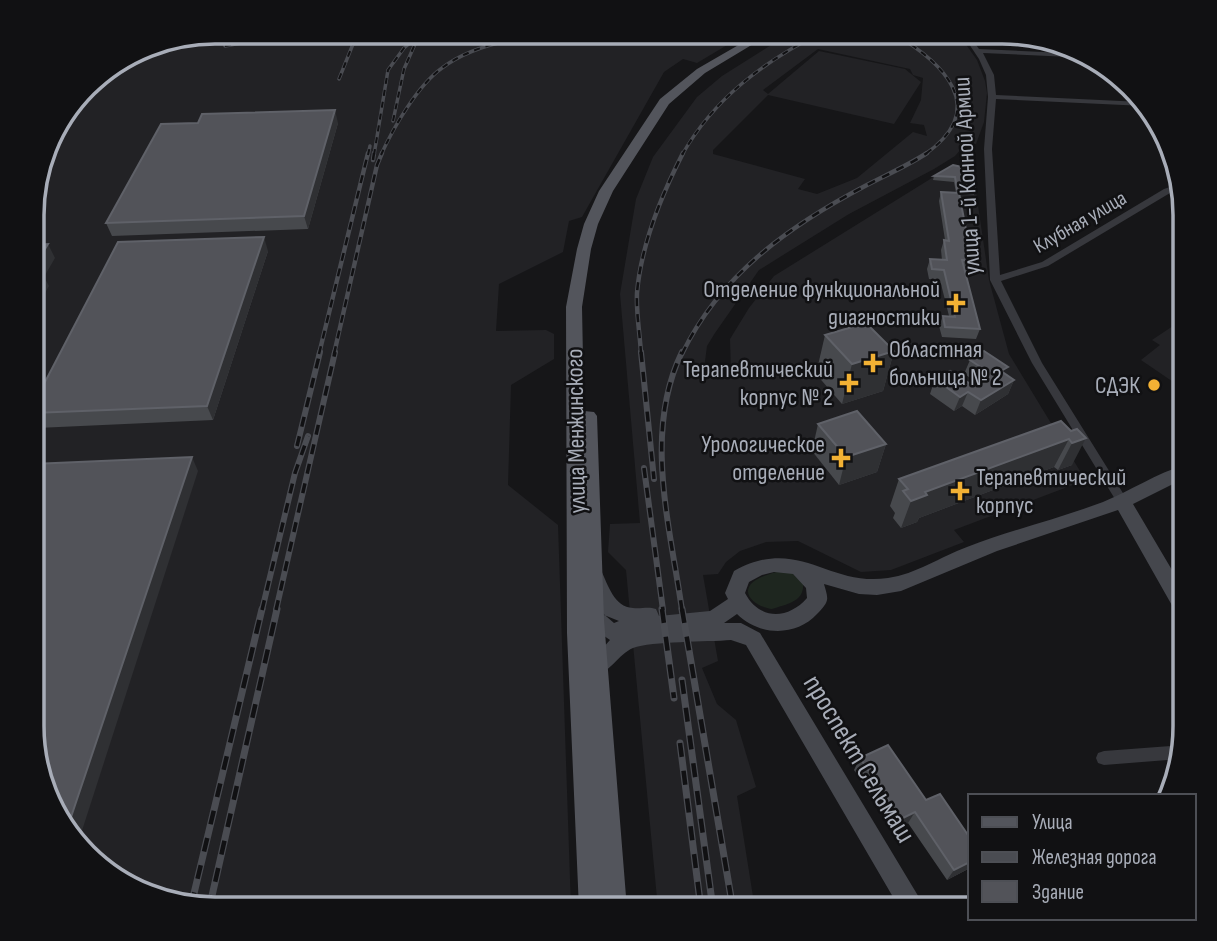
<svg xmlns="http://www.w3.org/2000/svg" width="1217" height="941" viewBox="0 0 1217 941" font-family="'Sofia Sans Condensed',sans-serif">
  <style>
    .built { fill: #222225; fill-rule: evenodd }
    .green { fill: #1e261f }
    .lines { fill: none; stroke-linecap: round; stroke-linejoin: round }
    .street { fill: #37383d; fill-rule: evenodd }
    .secondary { fill: #45474d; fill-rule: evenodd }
    .primary { fill: #53555c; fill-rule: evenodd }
    .rail-far3-casing { stroke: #4a4c52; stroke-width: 3.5 }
    .rail-far2-casing { stroke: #4a4c52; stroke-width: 4.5 }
    .rail-far1-casing { stroke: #4a4c52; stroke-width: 6 }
    .rail-casing { stroke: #4a4c52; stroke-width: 7 }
    .rail-far3 { stroke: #111113; stroke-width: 2; stroke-dasharray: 6; stroke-linecap: butt }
    .rail-far2 { stroke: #111113; stroke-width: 2.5; stroke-dasharray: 8; stroke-linecap: butt }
    .rail-far1 { stroke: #111113; stroke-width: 3.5; stroke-dasharray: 10; stroke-linecap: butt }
    .rail { stroke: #111113; stroke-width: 4.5; stroke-dasharray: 14; stroke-linecap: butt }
    .wall { fill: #47494d }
    .shaded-wall { fill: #2f3033 }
    .building { fill: #525359; stroke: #5f6168; stroke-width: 2 }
    .poi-dot { fill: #f2b134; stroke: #111113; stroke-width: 2.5 }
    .labels { text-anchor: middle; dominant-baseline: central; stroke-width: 5; stroke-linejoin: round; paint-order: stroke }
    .far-street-label { font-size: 21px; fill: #a8adb8; stroke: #111113 }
    .street-label { font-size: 24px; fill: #a8adb8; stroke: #111113 }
    .poi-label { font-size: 24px; fill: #a8adb8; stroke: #111113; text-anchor: end }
    .near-street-label { font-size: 28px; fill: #a8adb8; stroke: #111113 }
    .rim { fill: none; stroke: #a8adb8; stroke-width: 3.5 }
  </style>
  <rect width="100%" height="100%" fill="#161618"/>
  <!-- built -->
  <g class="built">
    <path d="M214 32H749L697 63 683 59 664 72 582 217 569 221 563 252 499 284 496 331 546 330 554 334V359L511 385 508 485 558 525 571 909H203L144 895 94 864 50 807 32 739 33 190 56 123 94 77 155 41Z"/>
    <path d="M792 32H957L977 60 985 81 987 93 984 122 976 144 967 142 955 156 934 169 849 214 759 270 715 333 707 346 704 369 731 371 730 339 749 308 774 276 948 168 974 178 989 280 1009 354 1083 476 1078 483 954 530 964 542 891 570 861 572 798 541 766 542 740 551 726 562 718 574 703 575 718 661 702 668 717 704 736 720 756 787 737 796 755 909H658L626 570 608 552 610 524 640 523 620 294 636 199 653 157 697 97 722 76ZM818 49 910 69 913 75 923 78 921 100 910 123 924 125 927 136 913 132 857 178 817 194 798 189 805 179 713 154V150L768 95 894 124 921 82 905 69 819 51 768 94 763 90Z"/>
    <path d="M1176 324 1185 326V390L1141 360 1160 345 1152 340Z"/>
  </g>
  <!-- green -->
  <path class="green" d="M781 571 791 572 803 583C805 602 786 604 772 609 760 608 738 595 753 582 760 576 773 573 781 571Z"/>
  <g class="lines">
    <!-- street -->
    <g class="street">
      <path d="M961 32H967L979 49 1086 54 1092 58 983 53 994 75 996 95 1142 102 1145 106 996 99 992 149 1000 275 1042 262 1164 189 1179 184 1180 190 1170 193 1048 266 1001 281 1042 363 1126 498 1128 501 1126 504H1118L1032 363 990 280 984 149 988 97 986 75 979 59Z"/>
      <path d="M1184 745 1180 759 1104 765 1098 763 1096 758 1098 753 1104 751Z"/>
    </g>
    <!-- secondary -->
    <path class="secondary" d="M1185 465V478L1133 504 1185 592V618L1178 616 1118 510 997 551 901 591 877 595 859 594 824 584C825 588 828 596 827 600 826 605 820 611 817 614 796 637 759 636 737 614L724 623H741L760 633 926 909H900L746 645 731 640C707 642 652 641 633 648 616 655 607 680 589 673L586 667 610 640 581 620 578 614 581 608C594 603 604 615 614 623L619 621 604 615 584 576 587 570 594 568 601 570C608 585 614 607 633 608 642 609 648 606 656 609L659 616 710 611 728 599 725 593 734 571C799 535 827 587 888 578 916 574 940 557 967 547 1011 530 1058 519 1103 502 1130 491 1157 473 1185 465ZM774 572 793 574 806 588 807 598C788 620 759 620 745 593L749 582 762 575Z"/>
    <!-- primary -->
    <path class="primary" d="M761 32H773L705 73 669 104 613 191 598 224 591 249 582 307 584 411 594 412 597 416 604 620 627 909H579L567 633 566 307 577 249 584 224 599 191 660 99 697 69Z"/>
    <defs>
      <g id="rail-far3">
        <path d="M891 32C943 62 992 108 924 155"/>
        <path d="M225 46 300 32"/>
        <path d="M137 52 242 32"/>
        <path d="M339 79 353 44 364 32"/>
        <path d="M393 121 404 69 415 44"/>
        <path d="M368 155 370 146"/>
        <path d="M374 155 388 70 404 48 423 32"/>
        <path d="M381 155C393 128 418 85 442 68 501 23 621 32 692 32"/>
        <path d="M682 155C714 98 765 61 822 32"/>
      </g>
      <g id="rail-far2">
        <path d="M373 160 374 153"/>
        <path d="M319 354 368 153"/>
        <path d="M334 354 377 165 382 153"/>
        <path d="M641 354C640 334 636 313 637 293 641 245 661 196 683 153"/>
        <path d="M682 354C720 275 789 226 865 186 886 175 907 166 927 153"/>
      </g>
      <g id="rail-far1">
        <path d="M641 352 654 479"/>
        <path d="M297 446 320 352"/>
        <path d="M644 468 663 610"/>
        <path d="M262 610 295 473 308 436"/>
        <path d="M276 610 335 352"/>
        <path d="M682 610C670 526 643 432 682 352"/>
      </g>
      <g id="rail">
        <path d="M662 609 674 698"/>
        <path d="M682 609 733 909"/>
        <path d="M682 680 713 909"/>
        <path d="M680 743 701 909"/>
        <path d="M191 906 262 609"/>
        <path d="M209 909 277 609"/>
      </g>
    </defs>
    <!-- rail-far3 casing -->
    <use href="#rail-far3" class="rail-far3-casing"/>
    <!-- rail-far2 casing -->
    <use href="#rail-far2" class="rail-far2-casing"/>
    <!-- rail-far1 casing -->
    <use href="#rail-far1" class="rail-far1-casing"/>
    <!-- rail casing -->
    <use href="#rail" class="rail-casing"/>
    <!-- rail-far3 -->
    <use href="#rail-far3" class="rail-far3"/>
    <!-- rail-far2 -->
    <use href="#rail-far2" class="rail-far2"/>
    <!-- rail-far1 -->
    <use href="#rail-far1" class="rail-far1"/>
    <!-- rail -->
    <use href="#rail" class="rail"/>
  </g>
  <!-- wall -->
  <g class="wall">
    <path d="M338 123 308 229 112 236 106 223Z"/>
    <path d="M953 165 975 191 974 195 959 194 972 261 969 271H965L980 329 976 339 942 337 939 326 943 316H949L940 280 929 279 927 269 930 259 942 260 941 250 944 240H945L939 201 941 192 956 193 954 182 933 180 934 176Z"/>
    <path d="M268 251 213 420 37 428 33 420V405Z"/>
    <path d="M825 335 894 351 883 391 842 404 816 374Z"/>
    <path d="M970 360 1005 374 1014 380 1008 394 975 415 962 406 954 411 930 394 935 379 969 383 974 380 964 374Z"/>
    <path d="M818 424 886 444 877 472 839 485 812 451Z"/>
    <path d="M1077 429 1072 465 1058 470 1054 467 919 518 917 522 901 528 893 518 895 513 890 506 899 479Z"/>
    <path d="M860 758 926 800 970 838V868L947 880 908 823 894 830 854 770Z"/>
  </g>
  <!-- shaded-wall -->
  <g class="shaded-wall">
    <path d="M335 110 338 123 308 229 304 216Z"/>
    <path d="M264 237 268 251 213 420 207 406Z"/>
    <path d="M48 244 55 258 44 277 49 286 34 312 33 269Z"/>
    <path d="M894 351 883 391 842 404 852 364Z"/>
    <path d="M1014 380 1008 394 975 415 981 400Z"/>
    <path d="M968 392 962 406 954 411 960 397Z"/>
    <path d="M1086 438 1072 465 1058 470 1072 443Z"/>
    <path d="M1069 439 1054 467 919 518 917 522 901 528 911 501 925 492Z"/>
    <path d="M886 444 877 472 839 485 846 457Z"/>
    <path d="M192 457 198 471 78 843 67 829Z"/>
    <path d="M915 812 908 823 894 830 901 819Z"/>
    <path d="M970 862V868L947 880 954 870Z"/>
  </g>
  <!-- building -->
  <g class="building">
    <path d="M335 110 304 216 106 223 161 124 198 123 202 114Z"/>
    <path d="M953 165 971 169 975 191 957 189 955 177 934 176Z"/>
    <path d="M941 192 959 193 972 261 962 260 980 329 945 327 943 316 955 317 944 270 932 269 930 259 947 260 944 240 949 241Z"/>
    <path d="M264 237 207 406 33 413V405L118 242Z"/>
    <path d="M48 244 33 269V245Z"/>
    <path d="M33 272H41L33 286Z"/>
    <path d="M866 323 894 351 852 364 825 335Z"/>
    <path d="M984 351 1008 367 1001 371 1014 380 981 400 968 392 960 397 935 379 950 371 969 383 988 372 970 360Z"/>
    <path d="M857 411 886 444 846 457 818 424Z"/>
    <path d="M1061 421 1071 431 1077 429 1086 438 1072 443 1069 439 925 492 927 495 911 501 903 491 908 489 899 479Z"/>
    <path d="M192 457 67 829 50 807 32 739 33 464Z"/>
    <path d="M888 745 926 800 940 794 970 838V862L954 870 915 812 901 819 860 758Z"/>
  </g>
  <!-- markers -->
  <g class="poi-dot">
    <path d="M952.5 292.5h7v7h7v7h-7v7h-7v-7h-7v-7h7z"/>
    <path d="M869.5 352.5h7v7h7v7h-7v7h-7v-7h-7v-7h7z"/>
    <path d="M845.5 372.5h7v7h7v7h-7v7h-7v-7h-7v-7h7z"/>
    <circle cx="1154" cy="385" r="7"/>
    <path d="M837.5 447.5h7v7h7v7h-7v7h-7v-7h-7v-7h7z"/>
    <path d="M956.5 480.5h7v7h7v7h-7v7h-7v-7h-7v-7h7z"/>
  </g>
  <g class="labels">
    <!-- far-street labels -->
    <g class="far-street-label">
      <text transform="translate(1080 222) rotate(-30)">Клубная улица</text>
    </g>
    <!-- street labels -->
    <g class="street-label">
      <text transform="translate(967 176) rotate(-93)">улица 1-й Конной Армии</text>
      <text transform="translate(576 431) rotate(-91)">улица Менжинского</text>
    </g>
    <!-- poi labels -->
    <g class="poi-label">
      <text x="940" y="289">Отделение функциональной<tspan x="940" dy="28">диагностики</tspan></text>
      <text x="889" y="349" text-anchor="start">Областная<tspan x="889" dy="28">больница № 2</tspan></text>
      <text x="833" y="369">Терапевтический<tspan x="833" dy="28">корпус № 2</tspan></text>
      <text x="1140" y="385">СДЭК</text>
      <text x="825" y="444">Урологическое<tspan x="825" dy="28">отделение</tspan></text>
      <text x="976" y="477" text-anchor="start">Терапевтический<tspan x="976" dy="28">корпус</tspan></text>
    </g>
    <!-- near-street labels -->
    <g class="near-street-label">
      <text transform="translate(859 759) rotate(59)">проспект Сельмаш</text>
    </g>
  </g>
  <!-- crop -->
  <path d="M0 0H1217V941H0ZM215 44H1002A171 171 0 0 1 1173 215V726A171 171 0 0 1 1002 897H215A171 171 0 0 1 44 726V215A171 171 0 0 1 215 44Z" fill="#111113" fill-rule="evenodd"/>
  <path class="rim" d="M215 44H1002A171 171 0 0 1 1173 215V726A171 171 0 0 1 1002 897H215A171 171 0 0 1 44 726V215A171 171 0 0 1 215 44Z"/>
  <!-- legend -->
  <rect x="968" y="794" width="228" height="126" fill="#111113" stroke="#4d4f55" stroke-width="2"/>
  <rect x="982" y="817" width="35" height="10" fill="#53555c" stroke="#4d4f55" stroke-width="2"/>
  <text x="1032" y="829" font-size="21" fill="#a8adb8">Улица</text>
  <rect x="982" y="852" width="35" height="10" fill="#4a4c52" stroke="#4d4f55" stroke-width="2"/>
  <text x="1032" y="864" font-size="21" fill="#a8adb8">Железная дорога</text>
  <rect x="982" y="881" width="35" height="21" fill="#525359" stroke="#4d4f55" stroke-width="2"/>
  <text x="1032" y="899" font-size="21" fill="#a8adb8">Здание</text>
</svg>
